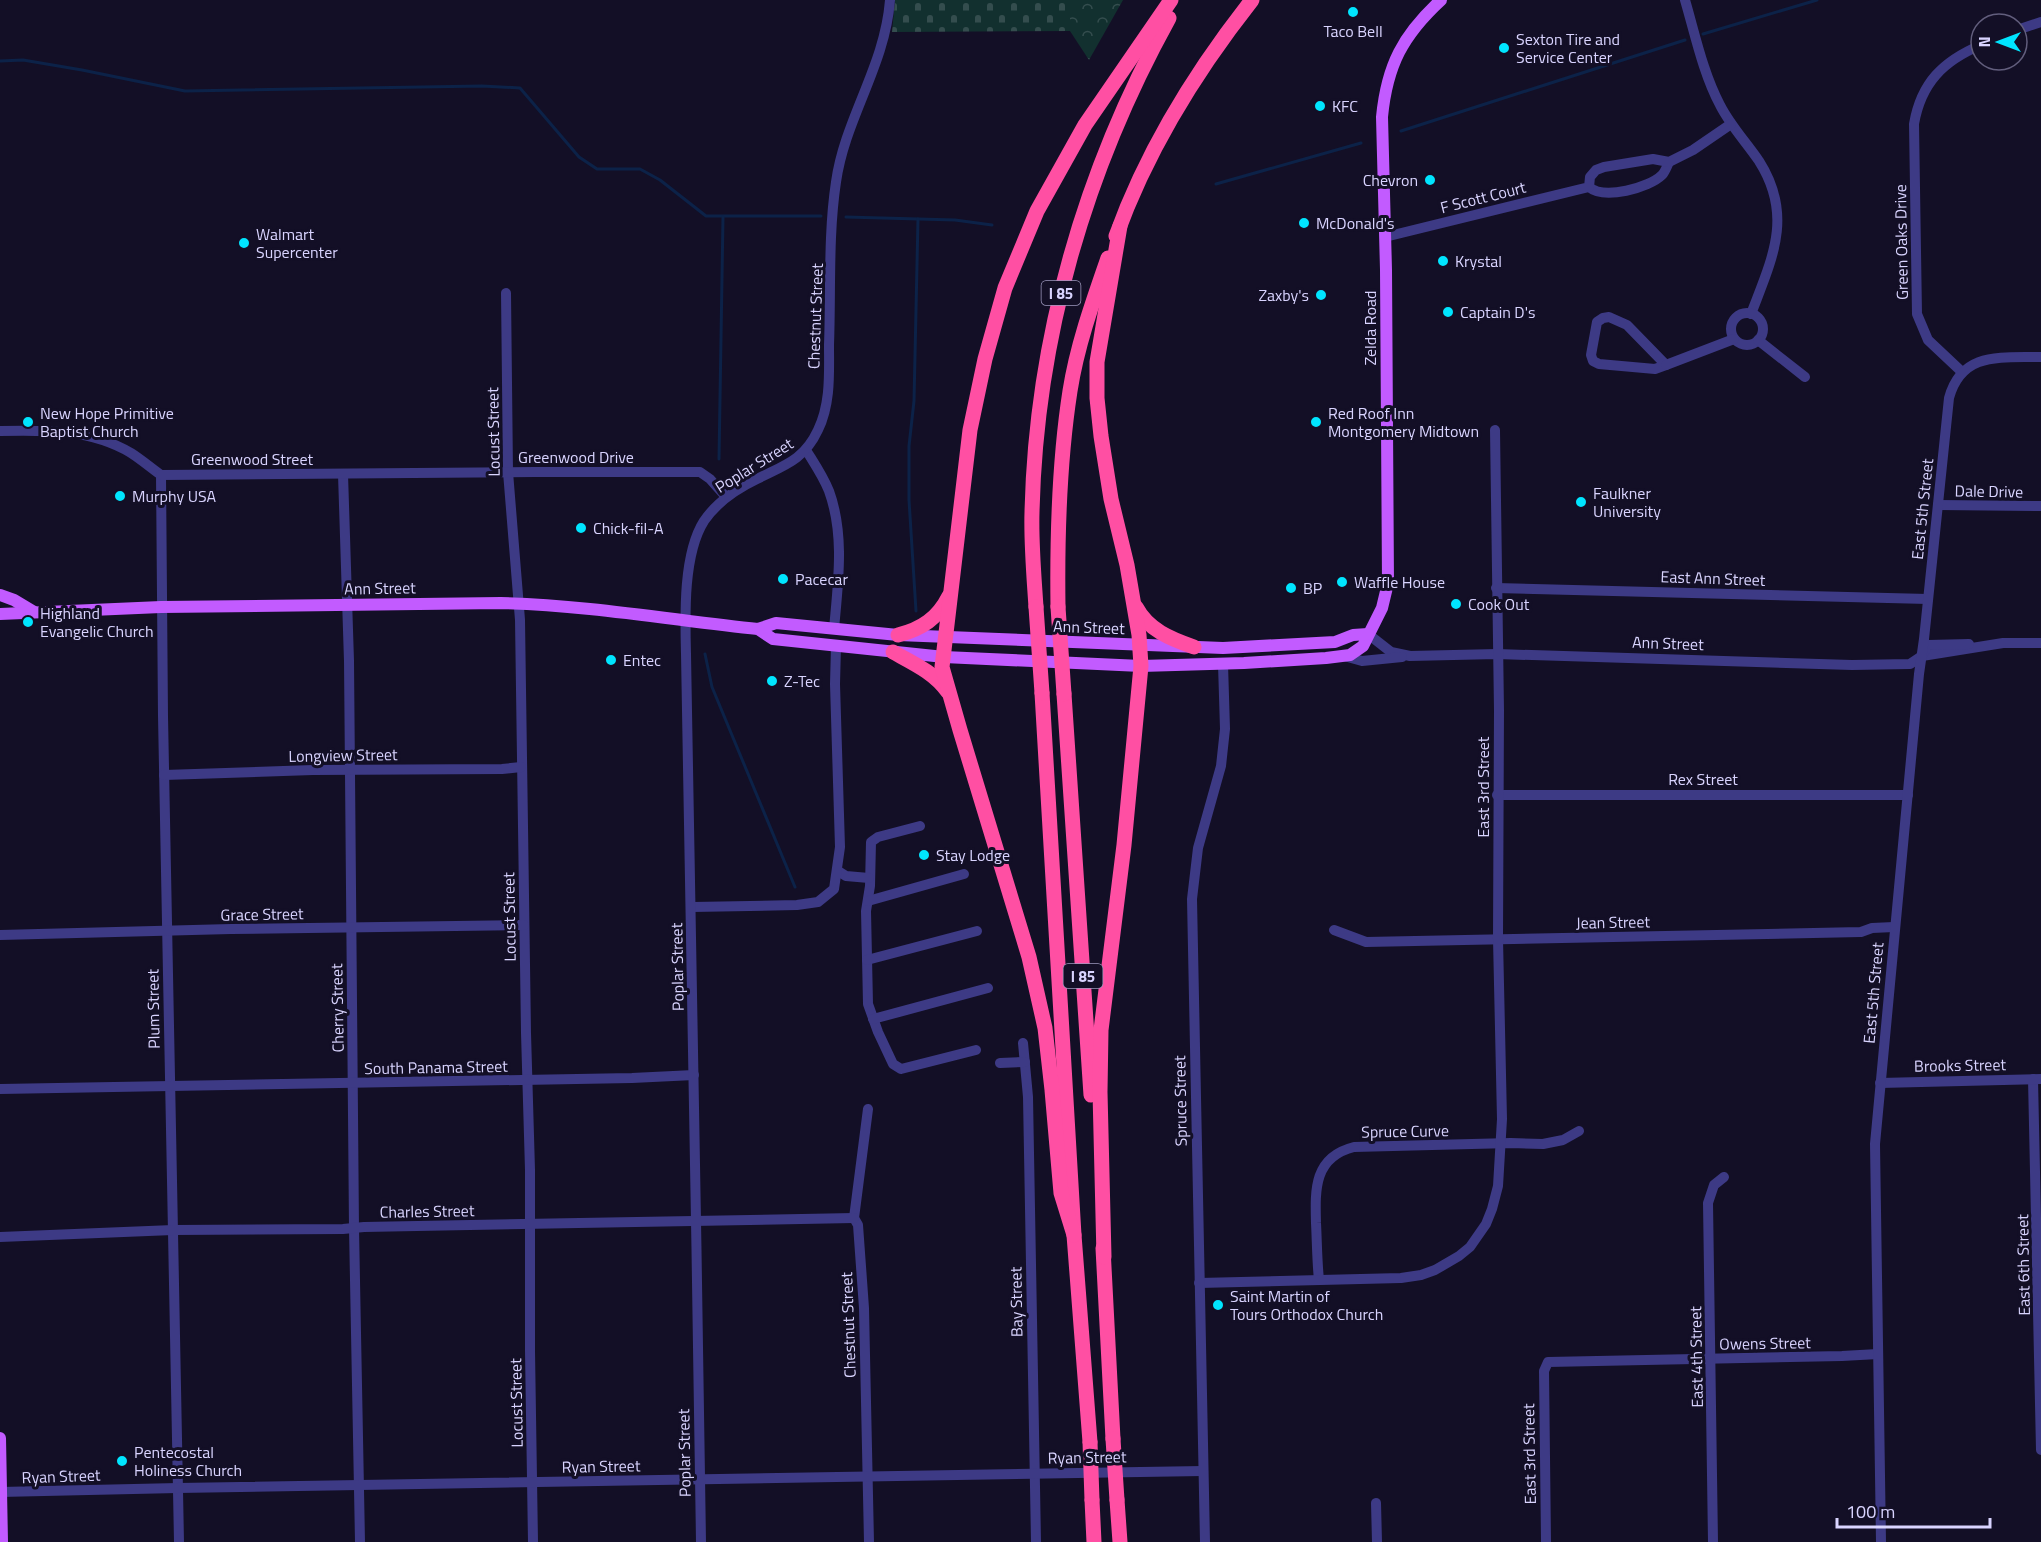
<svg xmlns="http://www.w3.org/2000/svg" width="2041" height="1542" viewBox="0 0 2041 1542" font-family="'Titillium Web',sans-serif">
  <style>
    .forest { fill: url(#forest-crowns) }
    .cemetery { fill: url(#cemetery-stones) }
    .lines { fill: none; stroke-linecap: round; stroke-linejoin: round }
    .stream { stroke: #0c2248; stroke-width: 3 }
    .minor { stroke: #3d3a85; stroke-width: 10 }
    .major { stroke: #c25bff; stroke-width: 12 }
    .highway { stroke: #ff4fa3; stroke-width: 15 }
    .highway-bridge { stroke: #ff4fa3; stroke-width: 15 }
    .poi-dot { fill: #00e5ff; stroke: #130f26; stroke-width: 2 }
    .labels { text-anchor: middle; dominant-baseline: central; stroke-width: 6; stroke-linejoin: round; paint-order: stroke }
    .shield { fill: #130f26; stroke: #9e99be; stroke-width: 1.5 }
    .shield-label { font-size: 15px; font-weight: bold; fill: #d9d4ff }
    .poi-label { font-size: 16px; fill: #d9d4ff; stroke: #130f26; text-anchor: start }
    .street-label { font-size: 16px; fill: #d9d4ff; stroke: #130f26 }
  </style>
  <defs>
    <pattern id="forest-crowns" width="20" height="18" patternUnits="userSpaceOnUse" patternTransform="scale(1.5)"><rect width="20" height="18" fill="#12302f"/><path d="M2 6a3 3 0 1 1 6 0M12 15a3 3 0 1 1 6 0" fill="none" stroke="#344d4e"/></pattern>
    <pattern id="cemetery-stones" width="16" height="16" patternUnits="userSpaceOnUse" patternTransform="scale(1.5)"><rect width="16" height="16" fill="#12302f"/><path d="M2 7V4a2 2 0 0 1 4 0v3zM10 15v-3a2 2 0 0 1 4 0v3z" fill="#344d4e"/></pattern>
  </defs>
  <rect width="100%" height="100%" fill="#130f26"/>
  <!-- forest -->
  <path class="forest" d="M1070 0H1123L1089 60 1070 31Z"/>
  <!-- cemetery -->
  <path class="cemetery" d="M895 0H1070V31L892 32Z"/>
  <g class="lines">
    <!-- stream -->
    <g class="stream">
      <path d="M1703 34 1817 0"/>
      <path d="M0 61 23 60 82 70 185 91 482 86 520 88 579 157 597 169H640L660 180 706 216H821"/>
      <path d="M1401 131 1685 40"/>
      <path d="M1216 184 1361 143"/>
      <path d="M846 217 955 220 992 225"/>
      <path d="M719 459 723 217"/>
      <path d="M916 611 909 500V446L914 401 918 219"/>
      <path d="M705 654 712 687 795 887"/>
    </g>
    <!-- minor -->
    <g class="minor">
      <path d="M1685 0C1695 34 1703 73 1720 105 1730 125 1746 142 1759 161 1794 216 1772 259 1751 314"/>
      <path d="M2017 30 2041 22"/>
      <path d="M1589 187C1604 200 1649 188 1662 175 1665 172 1667 166 1669 162"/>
      <path d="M1385 237 1589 187 1590 177 1596 170 1604 167 1653 159 1669 162 1693 150 1731 124"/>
      <path d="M506 293 508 472 520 620 526 1033 530 1170V1351L533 1542"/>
      <circle cx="1747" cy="329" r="16"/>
      <path d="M1609 317 1627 325 1666 365 1655 369 1599 364 1593 361 1591 355 1597 322 1603 318Z"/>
      <path d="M1758 340 1805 377"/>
      <path d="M1666 365 1734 339"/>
      <path d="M1962 372 1928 340 1917 314 1914 124C1921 83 1943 61 1981 45"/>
      <path d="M0 431C45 430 91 429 131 453 142 460 151 468 161 475"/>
      <path d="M806 450C814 463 823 476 829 491 845 535 838 583 834 629"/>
      <path d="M343 474 349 661 354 1228 360 1542"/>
      <path d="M161 475 163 716 179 1542"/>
      <path d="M161 475 535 472H700L710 479 726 497"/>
      <path d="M1938 505 2041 506"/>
      <path d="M1496 588 1928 599"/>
      <path d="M1368 634 1391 652 1410 656 1497 654 1852 665 1910 664 1922 656 2003 643H2041"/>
      <path d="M1923 654 1928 645 1969 644"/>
      <path d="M1344 656 1362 661 1402 657"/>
      <path d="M164 775 313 770 502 769 521 767"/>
      <path d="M1497 795H1908"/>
      <path d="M920 826 878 837 871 842 870 886 866 911 868 1004 878 1032 893 1064 901 1069 976 1050"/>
      <path d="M838 871 846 876 869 878"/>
      <path d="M868 901 964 874"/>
      <path d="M692 907 797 905 818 902 834 889 840 847 835 684 836 646"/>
      <path d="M1334 930 1366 942 1861 932 1872 928 1894 927"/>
      <path d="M0 935 231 929 524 925"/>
      <path d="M867 960 977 931"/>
      <path d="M873 1019 988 988"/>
      <path d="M1023 1043 1028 1097 1036 1542"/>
      <path d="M1000 1063 1025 1062"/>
      <path d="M2033 1079 2041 1450"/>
      <path d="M1880 1083 2041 1079"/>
      <path d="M0 1089 632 1078 694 1075"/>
      <path d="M868 1109 854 1218 858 1225 864 1308 869 1542"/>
      <path d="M0 1237 173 1230 343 1229 364 1227 854 1218"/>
      <path d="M1319 1280C1317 1261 1317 1242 1316 1223 1315 1189 1314 1157 1354 1147L1511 1143 1543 1144 1563 1140 1579 1131"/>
      <path d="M1199 1283 1401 1278 1421 1275 1435 1270 1459 1256 1470 1247 1486 1224 1492 1209 1498 1186 1502 1119 1498 939 1499 710 1495 430"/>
      <path d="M0 1492 178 1488 1203 1471"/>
      <path d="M1376 1503 1377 1542"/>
      <path d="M701 1542C696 1246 693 950 686 654 685 616 683 554 704 521 717 502 736 489 757 479 785 465 804 460 818 430 831 403 829 373 829 345 831 291 828 235 836 182 845 118 885 66 890 0"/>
      <path d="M1205 1542 1192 899 1198 848 1221 766 1225 729 1223 664"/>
      <path d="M1546 1542 1544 1371 1548 1362 1842 1356 1878 1354"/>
      <path d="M1713 1542 1708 1203 1714 1185 1724 1177"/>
      <path d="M1881 1542 1875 1144 1919 674 1924 639 1949 398C1962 351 2001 358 2041 357"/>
    </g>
    <!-- major -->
    <g class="major">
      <path d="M0 595 14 600 34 612"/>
      <path d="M0 614 161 607 501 603C587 605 673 620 758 629L773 639 944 657 1141 666 1244 663 1326 658 1350 655 1363 646 1382 608 1388 583 1386 270 1382 117C1387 65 1403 35 1441 0"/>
      <path d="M758 629 776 623 898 635 1223 648 1335 642 1353 635 1368 634"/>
      <path d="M0 1438 2 1542"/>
    </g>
    <!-- highway -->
    <g class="highway">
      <path d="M1116 236C1147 150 1196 71 1252 0"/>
      <path d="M1036 607C1034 576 1031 543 1032 512 1036 338 1085 170 1169 18"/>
      <path d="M1058 607C1057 534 1059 462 1070 391 1077 346 1093 301 1108 258"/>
      <path d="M1136 607C1148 630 1171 639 1194 647"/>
      <path d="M898 635C922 629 938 618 949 596"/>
      <path d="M893 652C913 663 935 673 948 692"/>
      <path d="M1042 693 1074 1235 1090 1442"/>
      <path d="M1064 694 1091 1095"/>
      <path d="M1074 1235 1061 1193 1052 1090 1045 1028 1029 957 960 730 942 667 970 430 985 359 1005 288 1037 211 1085 125 1171 0"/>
      <path d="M1103 1248 1113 1439"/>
      <path d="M1104 1257 1100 1092 1101 1030 1124 845 1141 666 1139 635 1127 565 1111 499 1101 436 1097 398V362L1120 226"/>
      <path d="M1092 1500 1094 1542"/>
      <path d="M1117 1500 1120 1542"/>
    </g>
    <!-- highway-bridge -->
    <g class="highway-bridge">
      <path d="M1036 607 1042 693"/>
      <path d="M1058 607 1064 694"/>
      <path d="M1113 1439 1117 1500"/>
      <path d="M1090 1442 1092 1500"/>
    </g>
  </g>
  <!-- markers -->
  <g class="poi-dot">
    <circle cx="1353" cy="12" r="6"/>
    <circle cx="1504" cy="48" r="6"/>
    <circle cx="1320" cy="106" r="6"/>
    <circle cx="1430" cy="180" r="6"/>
    <circle cx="1304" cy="223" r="6"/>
    <circle cx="244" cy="243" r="6"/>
    <circle cx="1443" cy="261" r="6"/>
    <circle cx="1321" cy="295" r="6"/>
    <circle cx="1448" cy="312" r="6"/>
    <circle cx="28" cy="422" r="6"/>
    <circle cx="1316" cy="422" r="6"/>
    <circle cx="120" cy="496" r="6"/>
    <circle cx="1581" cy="502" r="6"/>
    <circle cx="581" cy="528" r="6"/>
    <circle cx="783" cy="579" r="6"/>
    <circle cx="1342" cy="582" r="6"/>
    <circle cx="1291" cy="588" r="6"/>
    <circle cx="1456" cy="604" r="6"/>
    <circle cx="28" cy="622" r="6"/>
    <circle cx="611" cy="660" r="6"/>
    <circle cx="772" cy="681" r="6"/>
    <circle cx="924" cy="855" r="6"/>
    <circle cx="1218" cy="1305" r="6"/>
    <circle cx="122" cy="1461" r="6"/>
  </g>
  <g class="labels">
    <!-- shield labels -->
    <g class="shield">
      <rect x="1041.5" y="281" width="39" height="24" rx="4.5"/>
      <rect x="1063.5" y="964" width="39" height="24" rx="4.5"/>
    </g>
    <g class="shield-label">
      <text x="1061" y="293">I 85</text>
      <text x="1083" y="976">I 85</text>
    </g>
    <!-- poi labels -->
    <g class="poi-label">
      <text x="1353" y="31" text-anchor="middle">Taco Bell</text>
      <text x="1516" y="39">Sexton Tire and<tspan x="1516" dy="18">Service Center</tspan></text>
      <text x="1332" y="106">KFC</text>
      <text x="1418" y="180" text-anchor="end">Chevron</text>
      <text x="1316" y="223">McDonald's</text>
      <text x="256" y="234">Walmart<tspan x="256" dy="18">Supercenter</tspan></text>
      <text x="1455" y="261">Krystal</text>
      <text x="1309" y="295" text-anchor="end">Zaxby's</text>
      <text x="1460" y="312">Captain D's</text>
      <text x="40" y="413">New Hope Primitive<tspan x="40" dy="18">Baptist Church</tspan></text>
      <text x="1328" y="413">Red Roof Inn<tspan x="1328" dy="18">Montgomery Midtown</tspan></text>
      <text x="1593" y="493">Faulkner<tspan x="1593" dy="18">University</tspan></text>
      <text x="132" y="496">Murphy USA</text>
      <text x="593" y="528">Chick-fil-A</text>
      <text x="795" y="579">Pacecar</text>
      <text x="1354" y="582">Waffle House</text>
      <text x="1303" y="588">BP</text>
      <text x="1468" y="604">Cook Out</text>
      <text x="40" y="613">Highland<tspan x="40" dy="18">Evangelic Church</tspan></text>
      <text x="623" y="660">Entec</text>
      <text x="784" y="681">Z-Tec</text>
      <text x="936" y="855">Stay Lodge</text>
      <text x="1230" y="1296">Saint Martin of<tspan x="1230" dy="18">Tours Orthodox Church</tspan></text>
      <text x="134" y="1452">Pentecostal<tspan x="134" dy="18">Holiness Church</tspan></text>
    </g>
    <!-- street labels -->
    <g class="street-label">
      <text transform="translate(1483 197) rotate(-14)">F Scott Court</text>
      <text transform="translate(1901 242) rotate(-91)">Green Oaks Drive</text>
      <text transform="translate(815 316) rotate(-88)">Chestnut Street</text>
      <text transform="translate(1370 328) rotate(-90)">Zelda Road</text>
      <text transform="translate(493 432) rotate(-91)">Locust Street</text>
      <text x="576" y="457">Greenwood Drive</text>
      <text x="252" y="459">Greenwood Street</text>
      <text transform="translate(754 465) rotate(-32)">Poplar Street</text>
      <text transform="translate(1989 491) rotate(1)">Dale Drive</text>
      <text transform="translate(1922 509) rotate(-84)">East 5th Street</text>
      <text transform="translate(1713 578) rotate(2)">East Ann Street</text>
      <text transform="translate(380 588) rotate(-1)">Ann Street</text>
      <text transform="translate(1089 627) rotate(2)">Ann Street</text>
      <text transform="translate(1668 643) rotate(2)">Ann Street</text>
      <text transform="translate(343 755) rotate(-1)">Longview Street</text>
      <text x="1703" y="779">Rex Street</text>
      <text transform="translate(1483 787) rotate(-90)">East 3rd Street</text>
      <text transform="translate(262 914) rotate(-1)">Grace Street</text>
      <text transform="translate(509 917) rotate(-91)">Locust Street</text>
      <text transform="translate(1613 922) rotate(-1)">Jean Street</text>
      <text transform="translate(677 967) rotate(-91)">Poplar Street</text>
      <text transform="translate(1873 993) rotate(-85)">East 5th Street</text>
      <text transform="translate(337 1008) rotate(-91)">Cherry Street</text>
      <text transform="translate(153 1009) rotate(-91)">Plum Street</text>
      <text transform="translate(1960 1065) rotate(-1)">Brooks Street</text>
      <text transform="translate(436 1067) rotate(-1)">South Panama Street</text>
      <text transform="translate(1180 1101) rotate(-91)">Spruce Street</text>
      <text transform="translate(1405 1131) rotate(-1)">Spruce Curve</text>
      <text transform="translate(427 1211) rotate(-1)">Charles Street</text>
      <text transform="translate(2023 1265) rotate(-91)">East 6th Street</text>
      <text transform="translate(1016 1302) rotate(-91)">Bay Street</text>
      <text transform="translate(848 1325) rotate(-92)">Chestnut Street</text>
      <text transform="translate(1765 1343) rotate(-1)">Owens Street</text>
      <text transform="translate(1696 1357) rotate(-91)">East 4th Street</text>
      <text transform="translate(516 1403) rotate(-91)">Locust Street</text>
      <text transform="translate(684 1453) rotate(-91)">Poplar Street</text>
      <text transform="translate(1529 1454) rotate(-91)">East 3rd Street</text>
      <text transform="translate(1087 1457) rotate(-1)">Ryan Street</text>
      <text transform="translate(601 1466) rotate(-1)">Ryan Street</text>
      <text transform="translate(61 1476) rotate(-2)">Ryan Street</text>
    </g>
  </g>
  <!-- north arrow -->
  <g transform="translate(1999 42) rotate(270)"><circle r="28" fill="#130f26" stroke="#625e7d" stroke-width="1.5"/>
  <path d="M0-4.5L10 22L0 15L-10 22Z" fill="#00e5ff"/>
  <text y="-9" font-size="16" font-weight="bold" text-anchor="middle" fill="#d9d4ff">N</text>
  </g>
  <!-- scale -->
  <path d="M1837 1518v9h153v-9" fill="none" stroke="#d9d4ff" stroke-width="3"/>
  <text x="1846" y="1518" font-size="18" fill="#d9d4ff" stroke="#130f26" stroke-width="4.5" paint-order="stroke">100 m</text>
</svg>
